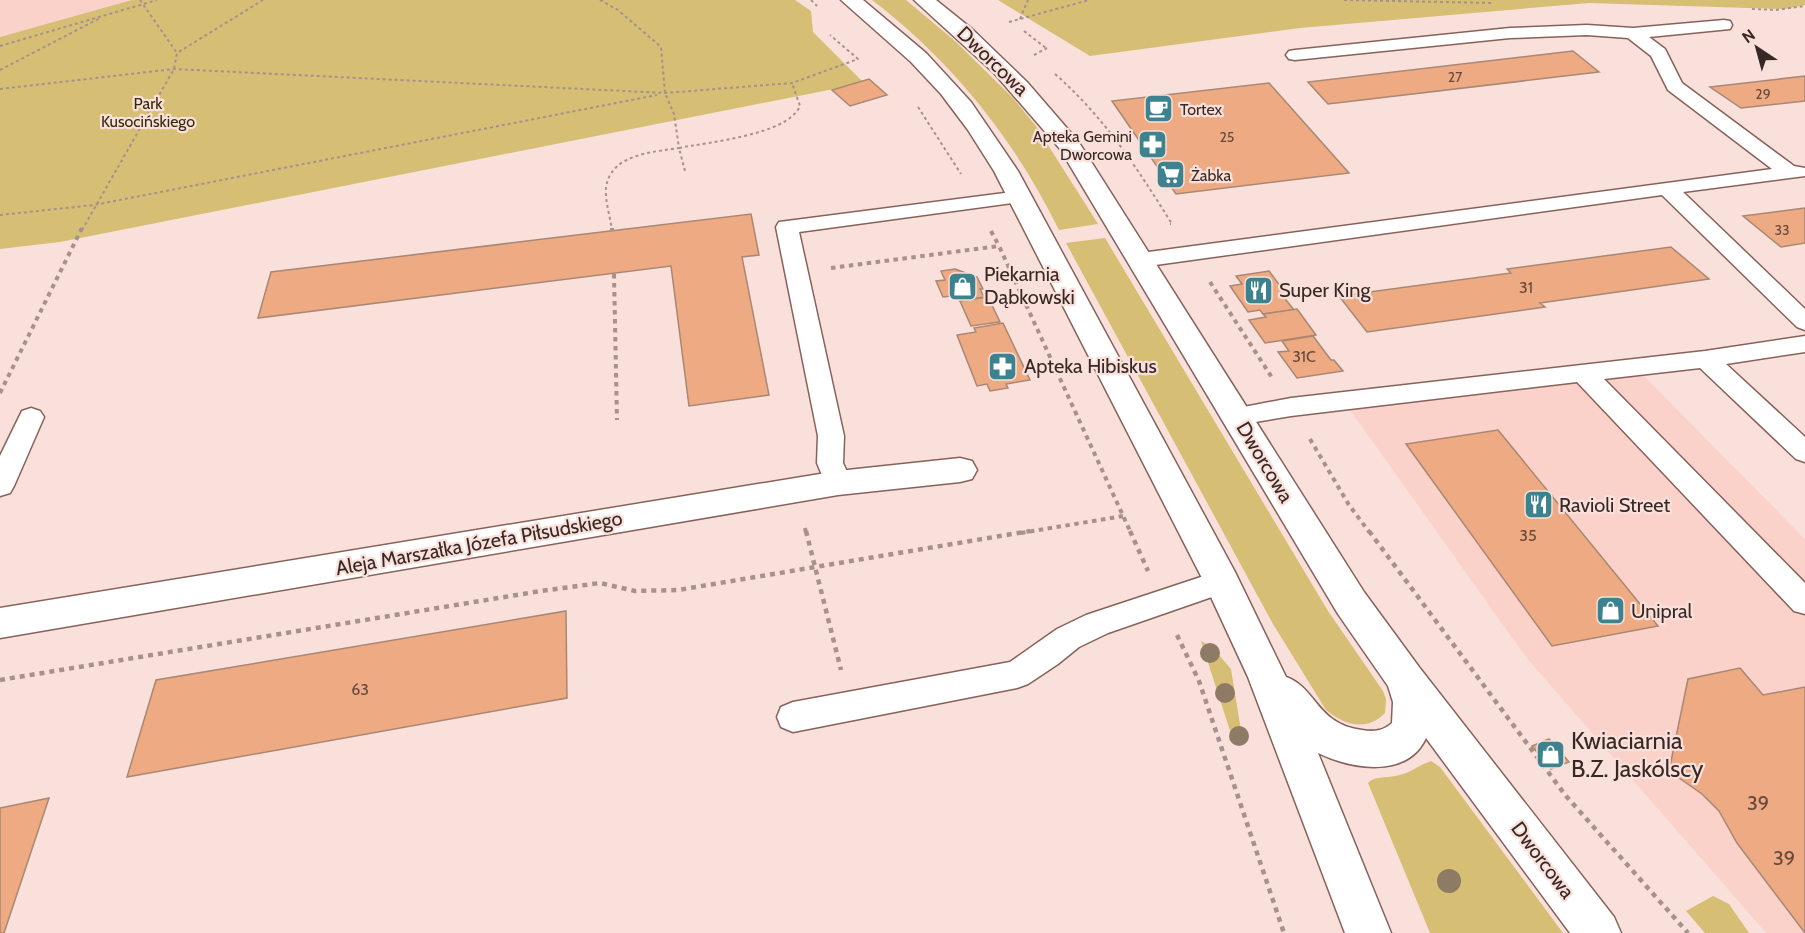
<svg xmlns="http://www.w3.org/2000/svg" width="1805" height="933" viewBox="0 0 1805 933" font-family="Cabin,sans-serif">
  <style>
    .built { fill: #fbd2c9 }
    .green { fill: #d6be75 }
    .building { fill: #eeaa82; stroke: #a98774; stroke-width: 1.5 }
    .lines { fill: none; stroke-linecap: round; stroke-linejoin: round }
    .service-casing { stroke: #87625b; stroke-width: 3 }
    .minor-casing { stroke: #87625b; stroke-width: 3 }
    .tertiary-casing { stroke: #87625b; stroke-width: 3 }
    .path-far2 { stroke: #a6918c; stroke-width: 2; stroke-dasharray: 3 3; stroke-linecap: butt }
    .path-far1 { stroke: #a6918c; stroke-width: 4; stroke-dasharray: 4.5 4.5; stroke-linecap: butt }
    .path { stroke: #a6918c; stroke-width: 4.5; stroke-dasharray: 5 5; stroke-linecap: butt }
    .service { fill: #fff; fill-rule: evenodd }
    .minor { fill: #fff; fill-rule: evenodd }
    .tertiary { fill: #fff; fill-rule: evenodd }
    .tree { fill: #8d7b66 }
    .labels { text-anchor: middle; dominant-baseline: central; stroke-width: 4.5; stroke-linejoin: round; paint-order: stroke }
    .far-number-label { font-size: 14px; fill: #66483c }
    .far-park-label { font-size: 16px; fill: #342908; stroke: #fae0da }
    .far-poi-label { font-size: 16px; fill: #382825; stroke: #fae0da; text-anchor: start }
    .number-label { font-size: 16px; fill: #66483c }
    .street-label { font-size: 20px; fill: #382825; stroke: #fae0da }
    .poi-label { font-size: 20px; fill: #382825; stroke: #fae0da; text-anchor: start }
    .near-number-label { font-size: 20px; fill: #66483c }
    .near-poi-label { font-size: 24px; fill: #382825; stroke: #fae0da; text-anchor: start }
  </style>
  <rect width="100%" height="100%" fill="#fae0da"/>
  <!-- built -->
  <g class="built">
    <path d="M0 0H132L133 1 0 37Z"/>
    <path d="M1641 373 1805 539V933H1766L1525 656 1348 407Z"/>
  </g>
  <!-- green -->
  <g class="green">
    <path d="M132 0H795L811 11 813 32 864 83 60 242 0 249V37Z"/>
    <path d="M872 0H906L955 41 1012 97 1036 126 1098 224 1059 230C1015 140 952 61 872 0Z"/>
    <path d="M998 0H1805V5L1784 9 1589 3 1300 28 1090 56Z"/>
    <path d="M1105 238 1328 611 1383 691 1386 699 1385 713C1367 732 1344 725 1326 710L1273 624 1066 243Z"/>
    <path d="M1201 641 1212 647 1231 669 1243 743H1234Z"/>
    <path d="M1431 761 1440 767 1563 933H1430L1368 783C1374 776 1386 778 1395 776 1409 774 1419 765 1431 761Z"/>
    <path d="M1713 896 1729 904 1749 933H1705L1686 911Z"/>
  </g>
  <!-- building -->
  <g class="building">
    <path d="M1573 51 1599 72 1328 104 1308 82Z"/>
    <path d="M1805 76V101L1741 108 1710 87Z"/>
    <path d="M869 79 887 95 850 106 832 90Z"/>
    <path d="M1269 83 1349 173 1176 194 1112 101Z"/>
    <path d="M1805 208V243L1781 247 1743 216Z"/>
    <path d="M751 214 759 255 742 257 769 395 689 406 671 266 258 318 271 272Z"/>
    <path d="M1671 247 1709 279 1540 303 1545 307 1367 332 1339 296 1511 273 1507 269Z"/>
    <path d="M955 269 977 277 983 289H980L984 297 960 301V299H953L952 296 943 297 936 281 945 280 941 271Z"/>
    <path d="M1269 271 1286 294 1282 295 1294 310 1263 314 1260 310 1248 312 1230 286 1242 284 1236 276Z"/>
    <path d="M988 297 1000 322 971 326 960 301Z"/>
    <path d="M1297 309 1316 335 1265 343 1249 320 1266 317 1263 314Z"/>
    <path d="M1003 323 1030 380 1006 384 1008 388 990 391 987 384 977 386 957 335 976 332 974 328Z"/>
    <path d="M1313 336 1331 360H1334L1343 371 1297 378 1278 352 1289 351 1282 341Z"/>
    <path d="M1498 430 1658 626 1552 646 1406 444Z"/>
    <path d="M566 611 567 698 127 777 156 680Z"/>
    <path d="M1740 668 1763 695 1805 687V933L1737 843 1719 811 1702 794 1669 771 1688 679Z"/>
    <path d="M1549 739 1569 762 1551 769 1532 746Z"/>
    <path d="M49 798 4 933H0V808Z"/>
  </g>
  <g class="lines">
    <defs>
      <g id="service">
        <path d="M1724 20 1730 21 1732 25 1730 29 1649 37 1665 49 1682 83 1794 166 1805 168V176L1683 192 1805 309V330L1797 327 1662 195 1141 267 1133 265 1130 260 1133 255 1141 253 1772 169 1668 90 1651 56 1628 38 1587 35 1510 38 1295 60 1289 59 1286 55 1289 51 1295 50 1510 28 1587 25 1633 28Z"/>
        <path d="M1020 191 1027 193 1030 197 1027 201 799 232 844 436 843 463 852 483 848 490 838 493 828 490 817 463 818 436 776 227 779 222 787 221Z"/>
        <path d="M1805 336V352L1726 364 1805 437V462L1796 459 1700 368 1604 379 1805 583V614L1794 611 1577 382 1291 416 1237 425 1228 422 1224 416 1228 410 1291 398 1705 351Z"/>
        <path d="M31 408 40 411 44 417 14 486 10 493 0 496V456L22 411Z"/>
        <path d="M1222 570 1232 574 1237 582 1232 590 1108 633 1079 647 1058 664 1028 684 1017 688 793 732 781 727 777 717 781 707 793 702 1010 662 1057 629 1086 615Z"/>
      </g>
      <path id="minor" d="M960 458 972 461 977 470 972 479 960 482 838 495 0 638V608L838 471Z"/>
      <path id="tertiary" d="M841 0H863L926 53 971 102 1018 171 1235 572 1286 677C1317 688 1316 724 1362 730 1374 732 1383 731 1392 723L1393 702 1388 686 1338 614 1060 149 994 73 914 0H936L972 29 1027 82 1078 141 1364 592 1419 667 1614 917 1621 933H1570L1426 738C1407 779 1351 769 1318 753L1391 933H1345L1248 677 1204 582 994 171 968 130 941 94 911 62Z"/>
    </defs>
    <!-- service casing -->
    <use href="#service" class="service-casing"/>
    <!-- minor casing -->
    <use href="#minor" class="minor-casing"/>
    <!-- tertiary casing -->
    <use href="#tertiary" class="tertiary-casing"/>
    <!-- path-far2 -->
    <g class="path-far2">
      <path d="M140 0 177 53"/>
      <path d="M600 0 618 10 661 47 665 93 674 114 679 148C653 152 610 154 606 188 605 201 610 216 612 230"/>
      <path d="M811 0 817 6"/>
      <path d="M1344 0 1493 3"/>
      <path d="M1752 9 1776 10 1805 6"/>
      <path d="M1020 19 1028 0"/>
      <path d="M1009 22 1089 0"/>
      <path d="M1024 31 1046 48"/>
      <path d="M0 46 157 0"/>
      <path d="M1034 55 1047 48"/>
      <path d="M0 70 100 18"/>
      <path d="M1055 74C1105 118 1137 168 1172 224H1170"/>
      <path d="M0 89 174 69 665 93 792 83 858 59 830 35"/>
      <path d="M918 107 961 174"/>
      <path d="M685 171 679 148C708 142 788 135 800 106L792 83"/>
      <path d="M0 215 94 205 657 95"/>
      <path d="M82 230 174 69 177 53 263 0"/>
    </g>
    <!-- path-far1 -->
    <g class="path-far1">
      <path d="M612 228V231"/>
      <path d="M991 231 999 246"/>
      <path d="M831 268 999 246 1131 533"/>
      <path d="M614 274 617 420"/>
      <path d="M1210 282 1273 379"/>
      <path d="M0 393 82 228"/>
      <path d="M1310 439 1349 505 1370 533"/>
      <path d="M805 528 806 533"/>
      <path d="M1021 533 1123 516"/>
    </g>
    <!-- path -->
    <g class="path">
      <path d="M806 531 841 670"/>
      <path d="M1130 531 1148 571"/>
      <path d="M1369 531 1566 796 1688 933"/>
      <path d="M1177 635 1199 681 1284 933"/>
      <path d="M0 680 541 591 600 583 635 591 678 590 1030 531"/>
    </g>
    <!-- service -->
    <use href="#service" class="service"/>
    <!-- minor -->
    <use href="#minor" class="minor"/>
    <!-- tertiary -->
    <use href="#tertiary" class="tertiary"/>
  </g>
  <!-- trees -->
  <g class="tree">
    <circle cx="1210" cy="653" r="10"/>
    <circle cx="1225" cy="693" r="10"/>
    <circle cx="1239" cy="736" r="10"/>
    <circle cx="1449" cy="881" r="12"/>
  </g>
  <!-- icons -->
  <defs>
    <symbol id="cafe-square" viewBox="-11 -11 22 22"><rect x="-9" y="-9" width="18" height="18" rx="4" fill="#3d828f" stroke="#fae0da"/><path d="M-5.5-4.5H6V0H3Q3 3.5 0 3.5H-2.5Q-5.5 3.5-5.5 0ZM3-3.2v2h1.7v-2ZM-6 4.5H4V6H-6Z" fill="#fff"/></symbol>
    <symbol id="pharmacy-square" viewBox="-11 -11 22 22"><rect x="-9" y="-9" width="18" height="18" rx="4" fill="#3d828f" stroke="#fae0da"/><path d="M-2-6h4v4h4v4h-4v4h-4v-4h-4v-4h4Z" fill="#fff"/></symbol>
    <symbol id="supermarket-square" viewBox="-11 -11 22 22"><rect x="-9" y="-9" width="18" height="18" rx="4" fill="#3d828f" stroke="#fae0da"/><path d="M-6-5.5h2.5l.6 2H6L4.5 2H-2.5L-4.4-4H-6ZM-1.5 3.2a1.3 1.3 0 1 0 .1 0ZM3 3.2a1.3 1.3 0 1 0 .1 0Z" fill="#fff"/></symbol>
    <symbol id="shop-square" viewBox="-11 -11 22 22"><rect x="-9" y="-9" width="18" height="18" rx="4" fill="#3d828f" stroke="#fae0da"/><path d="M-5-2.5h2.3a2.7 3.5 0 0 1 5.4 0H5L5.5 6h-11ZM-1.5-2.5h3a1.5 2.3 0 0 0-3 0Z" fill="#fff"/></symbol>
    <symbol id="restaurant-square" viewBox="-11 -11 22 22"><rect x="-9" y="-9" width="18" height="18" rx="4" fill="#3d828f" stroke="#fae0da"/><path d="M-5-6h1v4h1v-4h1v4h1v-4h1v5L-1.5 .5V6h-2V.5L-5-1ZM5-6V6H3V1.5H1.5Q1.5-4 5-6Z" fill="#fff"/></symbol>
  </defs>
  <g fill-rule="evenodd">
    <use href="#cafe-square" x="1142" y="92" width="33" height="33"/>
    <use href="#pharmacy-square" x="1136" y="128" width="33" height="33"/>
    <use href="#supermarket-square" x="1154" y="158" width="33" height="33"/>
    <use href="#shop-square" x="946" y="270" width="33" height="33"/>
    <use href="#restaurant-square" x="1242" y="274" width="33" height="33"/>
    <use href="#pharmacy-square" x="986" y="350" width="33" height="33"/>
    <use href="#restaurant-square" x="1522" y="488" width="33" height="33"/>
    <use href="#shop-square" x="1594" y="594" width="33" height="33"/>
    <use href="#shop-square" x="1534" y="738" width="33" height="33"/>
  </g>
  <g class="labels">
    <!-- far-number labels -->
    <g class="far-number-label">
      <text x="1455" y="77">27</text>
      <text x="1763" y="94">29</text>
      <text x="1227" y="137">25</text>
      <text x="1782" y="230">33</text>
    </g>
    <!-- far-park labels -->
    <g class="far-park-label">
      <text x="148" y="103">Park<tspan x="148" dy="18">Kusocińskiego</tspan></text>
    </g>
    <!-- far-poi labels -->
    <g class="far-poi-label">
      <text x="1180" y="109">Tortex</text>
      <text x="1132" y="136" text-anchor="end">Apteka Gemini<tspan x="1132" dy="18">Dworcowa</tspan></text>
      <text x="1191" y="175">Żabka</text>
    </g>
    <!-- number labels -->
    <g class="number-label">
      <text x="1526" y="287">31</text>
      <text x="1304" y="356">31C</text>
      <text x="1528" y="535">35</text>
      <text x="360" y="689">63</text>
    </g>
    <!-- street labels -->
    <g class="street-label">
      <text transform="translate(993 61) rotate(44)">Dworcowa</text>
      <text transform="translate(1265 462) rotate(59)">Dworcowa</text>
      <text transform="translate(479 543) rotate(-10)">Aleja Marszałka Józefa Piłsudskiego</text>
      <text transform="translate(1543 860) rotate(53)">Dworcowa</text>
    </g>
    <!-- poi labels -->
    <g class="poi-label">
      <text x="984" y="274">Piekarnia<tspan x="984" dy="23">Dąbkowski</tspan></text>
      <text x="1279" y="290">Super King</text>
      <text x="1024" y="366">Apteka Hibiskus</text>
      <text x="1559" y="505">Ravioli Street</text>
      <text x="1631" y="611">Unipral</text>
    </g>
    <!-- near-number labels -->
    <g class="near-number-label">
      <text x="1758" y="803">39</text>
      <text x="1784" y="858">39</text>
    </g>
    <!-- near-poi labels -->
    <g class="near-poi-label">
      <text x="1571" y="740">Kwiaciarnia<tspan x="1571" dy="28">B.Z. Jaskólscy</tspan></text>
    </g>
  </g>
  <!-- north arrow -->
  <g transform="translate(1757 48) rotate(324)" stroke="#fae0da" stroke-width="4.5" paint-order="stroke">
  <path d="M0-4.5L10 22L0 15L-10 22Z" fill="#382825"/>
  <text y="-9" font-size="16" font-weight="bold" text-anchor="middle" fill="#382825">N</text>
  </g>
</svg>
